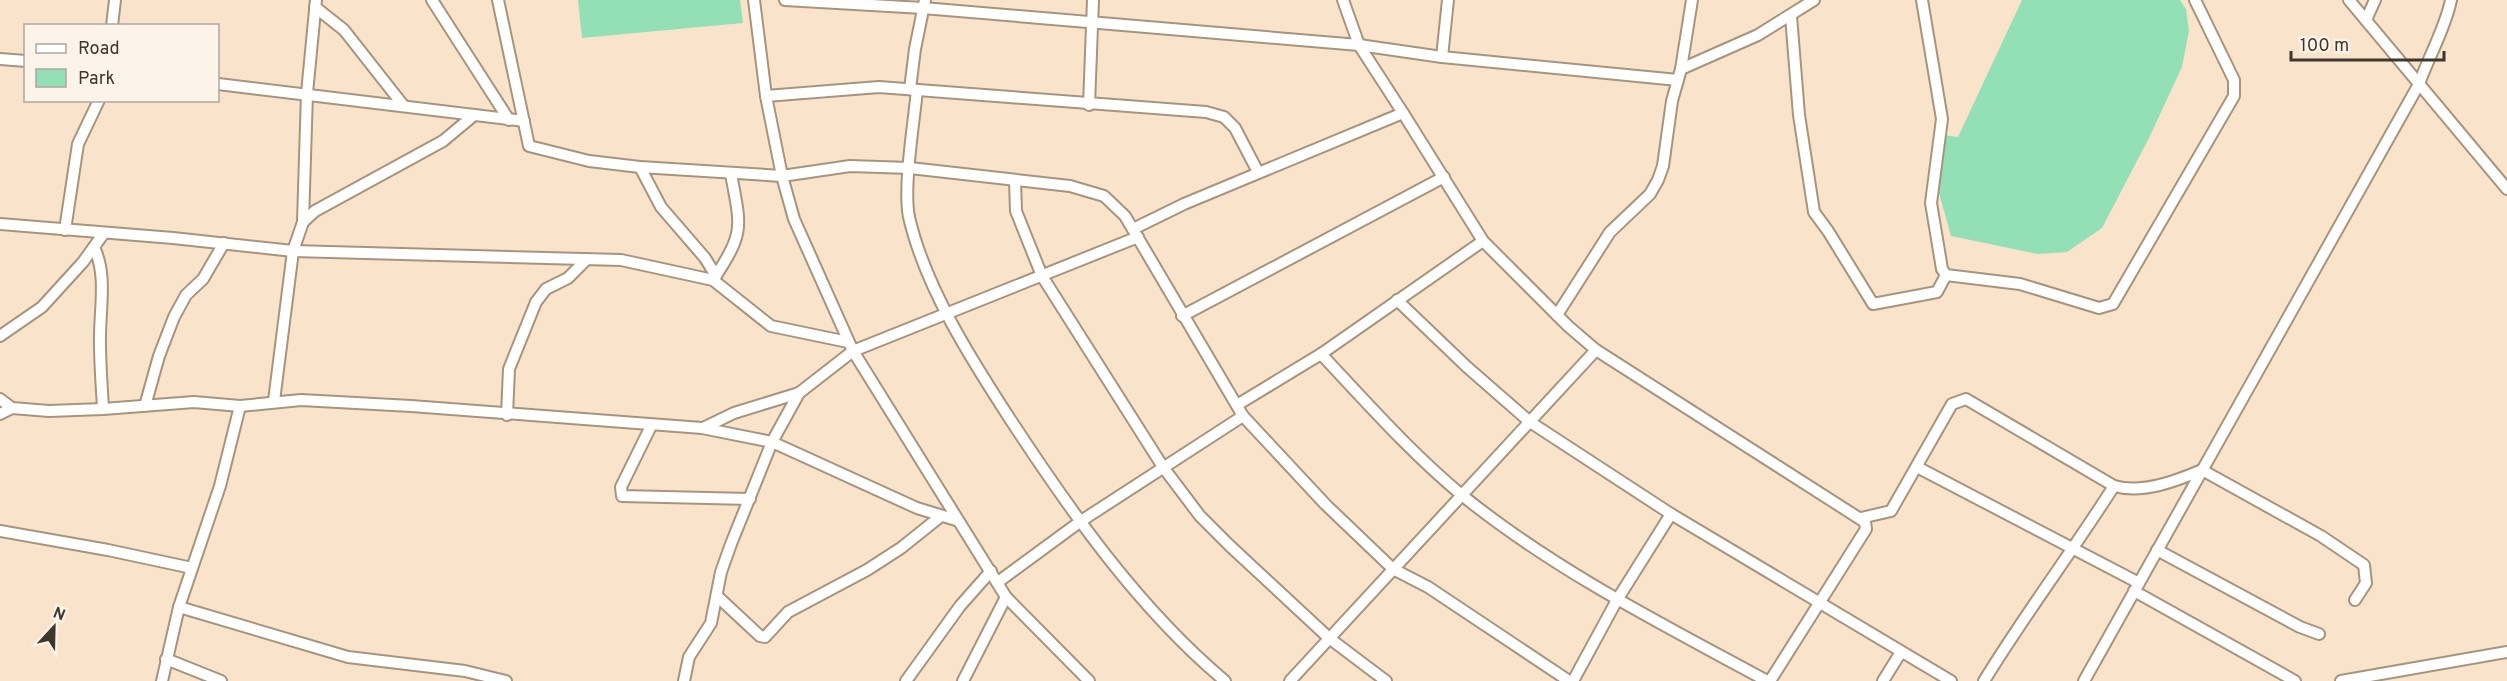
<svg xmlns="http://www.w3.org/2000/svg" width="2507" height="681" viewBox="0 0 2507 681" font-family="Overpass,sans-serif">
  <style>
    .green { fill: #93e0b6 }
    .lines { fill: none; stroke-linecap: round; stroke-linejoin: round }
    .street-casing { stroke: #a8947d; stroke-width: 14 }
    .street { stroke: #fff; stroke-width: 10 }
  </style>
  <rect width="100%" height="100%" fill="#f9e4cb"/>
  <!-- green -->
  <g class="green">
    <path d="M578 0H740L743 23 582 38Z"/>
    <path d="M2022 0H2180L2186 9 2189 31 2182 67 2149 138 2102 228 2067 252 2038 254 1951 236 1939 193 1943 135 1958 137Z"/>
  </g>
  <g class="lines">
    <defs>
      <g id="street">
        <path d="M432 0 509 120"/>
        <path d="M498 0 529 146 589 161 640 167 782 176 850 166 910 168 1070 186 1104 196 1125 216 1243 416 1326 505 1393 569 1428 587 1569 681"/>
        <path d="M754 0 766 96 782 176 794 219 853 351 1006 597 1089 681"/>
        <path d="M785 0 923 8 1359 45 1442 57 1678 80"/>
        <path d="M1343 0 1359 45 1403 113"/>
        <path d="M1922 0 1942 119 1931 203 1942 269 1946 275"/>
        <path d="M2349 0 2507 189"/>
        <path d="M315 7 344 30 403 105"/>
        <path d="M1791 16 1799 115 1814 212 1828 231 1873 304 1937 292 1946 275"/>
        <path d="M2366 20 2375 0"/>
        <path d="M112 26 115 0"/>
        <path d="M1442 57 1448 0"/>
        <path d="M0 59 26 61"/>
        <path d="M1681 69 1758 35 1814 0"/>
        <path d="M218 84 524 121"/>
        <path d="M910 89 915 49 925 0"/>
        <path d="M917 90C914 122 903 187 909 217 925 287 971 359 1010 419 1071 512 1139 609 1225 681"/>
        <path d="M766 96 879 87 1206 112 1224 117 1235 128 1258 172"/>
        <path d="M1089 105 1093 0"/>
        <path d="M640 167 661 207 705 258 716 276"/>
        <path d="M1015 180 1016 211 1042 276 1163 467 1200 516 1230 546 1329 638 1386 681"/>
        <path d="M303 222 315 211 443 141 473 116"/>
        <path d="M0 224 173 238 293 251 621 260 713 280 771 326 848 342"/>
        <path d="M1133 229 1184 204 1403 113 1483 241 1568 326 1596 350 1865 522 1866 529 1770 681"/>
        <path d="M65 230 78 144 99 100"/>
        <path d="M94 247C108 277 99 311 100 344 100 366 102 388 103 409"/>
        <path d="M1946 275 2020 284 2099 308 2113 304 2234 96V80L2195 0"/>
        <path d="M713 280C745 232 741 228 731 174"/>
        <path d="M1397 300 1467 367 1530 422 1671 514 1951 681"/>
        <path d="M1557 315 1610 232 1650 194 1658 180 1663 166 1672 101 1681 69 1692 0"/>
        <path d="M1182 316 1444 177"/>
        <path d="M0 336 42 307 83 262 104 233"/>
        <path d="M1321 354C1367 403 1412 454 1463 496 1556 571 1662 624 1767 681"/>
        <path d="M0 399 12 408"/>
        <path d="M274 401 293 251 303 222 307 93 316 0"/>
        <path d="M1237 405 1321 354 1483 241"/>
        <path d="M145 406 159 356 174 317 186 295 203 279 224 243"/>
        <path d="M0 414 12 408 49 411 103 409 194 402 240 406 301 400 411 406 702 428 772 442 917 508 956 520"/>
        <path d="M507 415 509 369 536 302 546 289 568 278 587 259"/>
        <path d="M651 426 621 487 622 496 750 499"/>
        <path d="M703 428 734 413 799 393"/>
        <path d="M1917 467 2139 583"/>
        <path d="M1861 518 1891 511 1952 404 1966 399 2114 486C2143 494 2176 481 2202 470L2321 536 2364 565 2366 583 2355 600"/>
        <path d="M0 531 108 550 192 568"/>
        <path d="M2157 550 2300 627 2319 634"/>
        <path d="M998 582 1081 521 1243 416"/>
        <path d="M2134 591 2295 681"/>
        <path d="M717 596 760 636 765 637 788 612 867 570 901 548 941 516"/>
        <path d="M179 607 348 657 465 671 506 681"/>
        <path d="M166 659 221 681"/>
        <path d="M162 681 179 607 220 486 240 406"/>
        <path d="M684 681 689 657 711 623 721 572 731 544 772 442 799 393 853 351 1138 237"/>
        <path d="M906 681 960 606 991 571"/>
        <path d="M963 681 1006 597"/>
        <path d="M1290 681 1596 350"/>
        <path d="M1573 681 1617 600 1671 514"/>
        <path d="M1883 681 1901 652"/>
        <path d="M1984 681C2025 614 2072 552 2114 486"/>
        <path d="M2084 681 2419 84C2429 56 2445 29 2451 0"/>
        <path d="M2341 681 2507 652"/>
      </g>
    </defs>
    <!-- street casing -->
    <use href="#street" class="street-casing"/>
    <!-- street -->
    <use href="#street" class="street"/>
  </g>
  <!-- legend -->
  <rect x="24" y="24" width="195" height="78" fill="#fcf3e9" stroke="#b0a79e" stroke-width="1.5"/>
  <rect x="36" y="44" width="30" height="9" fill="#ffffff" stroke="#b0a79e" stroke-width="1.5"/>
  <text x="78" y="54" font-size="18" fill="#3f362d">Road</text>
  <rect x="36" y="69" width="30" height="18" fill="#93e0b6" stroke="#b0a79e" stroke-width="1.5"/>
  <text x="78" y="84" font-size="18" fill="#3f362d">Park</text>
  <!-- north arrow -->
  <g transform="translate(54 627) rotate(22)" stroke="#fcf3e9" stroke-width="4.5" paint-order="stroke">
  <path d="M0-4.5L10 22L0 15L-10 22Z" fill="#3f362d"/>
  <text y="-9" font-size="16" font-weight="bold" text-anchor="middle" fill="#3f362d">N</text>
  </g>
  <!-- scale -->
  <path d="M2291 51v9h153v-9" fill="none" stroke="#3f362d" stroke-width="3"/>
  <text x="2300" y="51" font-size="18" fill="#3f362d" stroke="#fcf3e9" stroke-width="4.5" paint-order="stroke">100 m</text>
</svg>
